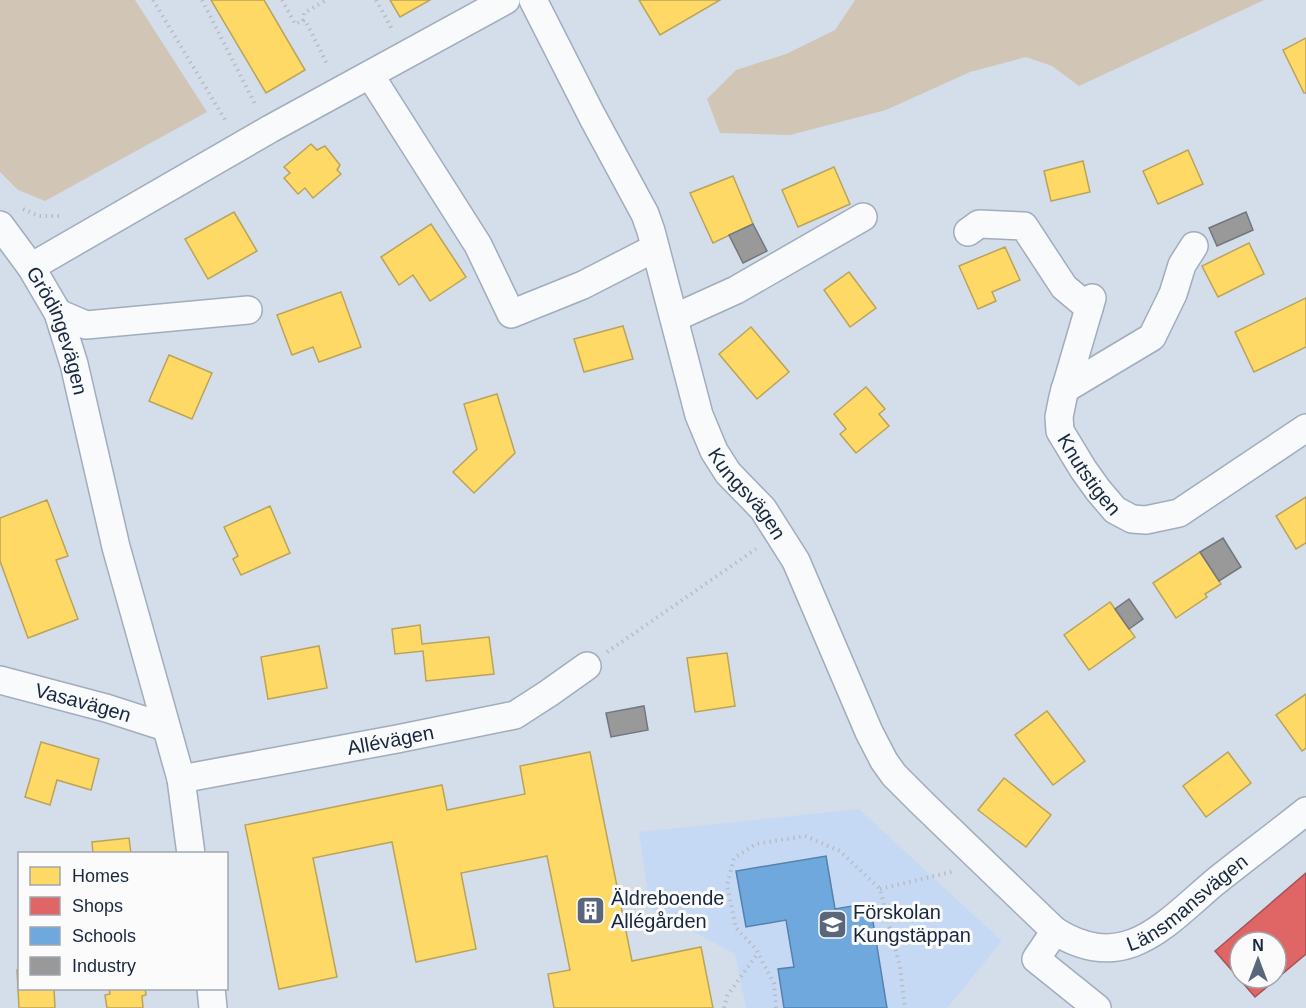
<svg xmlns="http://www.w3.org/2000/svg" width="1306" height="1008" viewBox="0 0 1306 1008" font-family="Arial,sans-serif">
  <style>
    .built { fill: #c6d9f4 }
    .green { fill: #d1c6b6 }
    .homes { fill: #ffd966; stroke: #baa45a; stroke-width: 1.5 }
    .shops { fill: #e06666; stroke: #a4535a; stroke-width: 1.5; fill-rule: evenodd }
    .schools { fill: #6fa8dc; stroke: #5581ad; stroke-width: 1.5 }
    .industry { fill: #999; stroke: #72777e; stroke-width: 1.5 }
    .lines { fill: none; stroke-linecap: round; stroke-linejoin: round }
    .minor-casing { stroke: #a1acbc; stroke-width: 30 }
    .path { stroke: #b8bdc4; stroke-width: 4; stroke-dasharray: 1.5 4.5; stroke-linecap: butt }
    .minor { stroke: #f9fafc; stroke-width: 27 }
    .labels { text-anchor: middle; dominant-baseline: central; stroke-width: 6; stroke-linejoin: round; paint-order: stroke }
    .street-label { font-size: 20px; fill: #18273e; stroke: #fbfbfb }
    .poi-label { font-size: 20px; fill: #18273e; stroke: #fbfbfb; text-anchor: start }
  </style>
  <rect width="100%" height="100%" fill="#d4ddea"/>
  <!-- built -->
  <path class="built" d="M859 809 1002 941 947 1008H746L735 954 650 908 639 832Z"/>
  <!-- green -->
  <g class="green">
    <path d="M0 0H135L207 112 45 201 18 190 0 172Z"/>
    <path d="M855 0H1264L1079 86 1052 66 1026 57 970 72 886 110 790 135 720 133 707 99 736 70 786 54 835 30Z"/>
  </g>
  <!-- homes -->
  <g class="homes">
    <path d="M211 0H264L305 70 266 93Z"/>
    <path d="M390 0H430L400 17Z"/>
    <path d="M639 0H720L660 35Z"/>
    <path d="M1306 38V93H1304L1283 50Z"/>
    <path d="M311 144 317 150 325 146 340 165 337 170 341 174 313 198 305 188 298 194 284 178 290 173 284 167Z"/>
    <path d="M1188 150 1203 184 1158 204 1143 171Z"/>
    <path d="M1083 161 1090 192 1051 201 1044 171Z"/>
    <path d="M834 167 850 204 798 227 782 190Z"/>
    <path d="M733 176 753 224 713 243 690 193Z"/>
    <path d="M234 212 257 251 208 279 185 239Z"/>
    <path d="M431 224 466 277 430 301 413 275 399 285 381 257Z"/>
    <path d="M1249 243 1264 274 1218 297 1202 266Z"/>
    <path d="M1005 247 1020 280 992 292 996 301 978 309 959 266Z"/>
    <path d="M849 272 876 308 850 327 824 290Z"/>
    <path d="M341 292 361 347 319 362 313 347 292 355 277 315Z"/>
    <path d="M1306 298V347L1254 372 1235 332Z"/>
    <path d="M623 326 633 359 584 372 574 339Z"/>
    <path d="M751 327 789 372 757 399 719 354Z"/>
    <path d="M169 355 212 373 192 419 149 401Z"/>
    <path d="M866 387 885 409 879 414 889 426 856 453 840 434 846 429 834 414Z"/>
    <path d="M497 394 515 453 474 493 453 472 477 449 464 404Z"/>
    <path d="M1306 497V543L1296 549 1276 516Z"/>
    <path d="M47 500 68 556 56 560 78 619 28 638 0 561V518Z"/>
    <path d="M270 506 290 553 241 575 233 559 238 556 224 527Z"/>
    <path d="M1200 552 1221 584 1205 594 1207 597 1176 618 1153 583Z"/>
    <path d="M1110 602 1135 637 1089 670 1064 635Z"/>
    <path d="M420 625 422 644 489 637 494 674 426 681 423 651 395 654 392 629Z"/>
    <path d="M319 646 327 688 268 699 261 657Z"/>
    <path d="M727 653 735 706 695 712 687 658Z"/>
    <path d="M1306 694V748L1302 751 1276 715Z"/>
    <path d="M1047 711 1085 761 1053 785 1015 735Z"/>
    <path d="M41 742 99 759 91 790 57 780 50 805 25 797Z"/>
    <path d="M590 752 632 961 701 947 713 1008H554L548 974 570 970 547 856 461 873 476 949 416 962 392 842 313 858 337 977 279 989 245 825 442 785 447 810 525 794 520 766Z"/>
    <path d="M1228 752 1251 783 1206 817 1183 786Z"/>
    <path d="M1004 778 1051 815 1026 847 978 810Z"/>
    <path d="M129 838 131 854H93L92 842Z"/>
    <path d="M17 970H20V988H54L55 1008H19Z"/>
    <path d="M109 988H145L146 995 142 996 143 1008H107L105 995 110 994Z"/>
  </g>
  <!-- shops -->
  <path class="shops" d="M1306 873V954L1255 997 1215 951ZM1240 942H1276V978H1240Z"/>
  <!-- schools -->
  <path class="schools" d="M826 856 835 909 870 903 887 1008H784L778 969 794 967 786 920 746 927 736 871Z"/>
  <!-- industry -->
  <g class="industry">
    <path d="M1246 212 1253 230 1217 246 1209 228Z"/>
    <path d="M753 224 767 251 743 263 729 235Z"/>
    <path d="M1223 538 1241 567 1219 581 1200 552Z"/>
    <path d="M1129 599 1143 619 1129 629 1115 609Z"/>
    <path d="M644 706 648 730 611 737 606 713Z"/>
  </g>
  <g class="lines">
    <defs>
      <g id="minor">
        <path id="s1" d="M533 0 592 116 645 214 651 231 699 415 714 451 728 473 763 509 796 561 869 732 884 761 894 775 923 804 1055 931C1125 975 1165 924 1215 882 1245 858 1276 835 1306 811"/>
        <path d="M370 75 478 245 511 314 583 285 655 248"/>
        <path id="s2" d="M0 225 31 267 58 313 74 364 116 547 181 779 191 854"/>
        <path d="M968 232 979 224 1024 226 1064 287 1089 308"/>
        <path d="M31 267 270 129 506 0"/>
        <path id="s3" d="M1092 298 1063 397 1059 417 1060 431 1083 469 1098 490 1115 510 1132 519 1146 520 1179 513 1306 428"/>
        <path d="M58 313 86 325 248 310"/>
        <path d="M674 318 736 290 863 217"/>
        <path d="M1065 389 1152 337 1173 294 1182 265 1194 246"/>
        <path id="s4" d="M0 680 106 708 165 727"/>
        <path id="s5" d="M181 779 397 739 515 715 549 693 587 666"/>
        <path d="M1055 931 1036 959 1097 1008"/>
        <path d="M211 988 213 1008"/>
      </g>
    </defs>
    <!-- minor casing -->
    <use href="#minor" class="minor-casing"/>
    <!-- path -->
    <g class="path">
      <path d="M153 0 227 123"/>
      <path d="M202 0 256 106"/>
      <path d="M282 0 295 24 305 20 328 66"/>
      <path d="M376 0 393 31"/>
      <path d="M303 21 304 13 326 0"/>
      <path d="M23 209 39 216H62"/>
      <path d="M607 652 756 549"/>
      <path d="M880 889 955 871"/>
      <path d="M724 1008 727 996 758 953"/>
      <path d="M776 1008 774 984 756 949 736 928 727 885 734 858 756 844 805 836 840 851 880 889 900 967 905 1008"/>
    </g>
    <!-- minor -->
    <use href="#minor" class="minor"/>
  </g>
  <!-- icons -->
  <defs>
    <symbol id="building-square" viewBox="-11 -11 22 22"><rect x="-9" y="-9" width="18" height="18" rx="4" fill="#5a677a" stroke="#fbfbfb"/><path d="M-4-6H4V6H1V3H-1V6H-4ZM-2.5-4.3h1.7v1.8h-1.7ZM.8-4.3h1.7v1.8H.8ZM-2.5-1h1.7V.8h-1.7ZM.8-1h1.7V.8H.8Z" fill="#fff"/></symbol>
    <symbol id="school-square" viewBox="-11 -11 22 22"><rect x="-9" y="-9" width="18" height="18" rx="4" fill="#5a677a" stroke="#fbfbfb"/><path d="M0-5L7-2L0 1L-7-2ZM-4 1L0 2.5L4 1V4Q0 6-4 4Z" fill="#fff"/></symbol>
  </defs>
  <g fill-rule="evenodd">
    <use href="#building-square" x="574" y="894" width="33" height="33"/>
    <use href="#school-square" x="816" y="908" width="33" height="33"/>
  </g>
  <g class="labels">
    <!-- street labels -->
    <g class="street-label">
      <text stroke="none"><textPath href="#s2" startOffset="122">Grödingevägen</textPath></text>
      <text stroke="none"><textPath href="#s3" startOffset="190">Knutstigen</textPath></text>
      <text stroke="none"><textPath href="#s1" startOffset="543">Kungsvägen</textPath></text>
      <text stroke="none"><textPath href="#s4" startOffset="86">Vasavägen</textPath></text>
      <text stroke="none"><textPath href="#s5" startOffset="213">Allévägen</textPath></text>
      <text stroke="none"><textPath href="#s1" startOffset="1236">Länsmansvägen</textPath></text>
    </g>
    <!-- poi labels -->
    <g class="poi-label">
      <text x="611" y="898">Äldreboende<tspan x="611" dy="23">Allégården</tspan></text>
      <text x="853" y="912">Förskolan<tspan x="853" dy="23">Kungstäppan</tspan></text>
    </g>
  </g>
  <!-- legend -->
  <rect x="18" y="852" width="210" height="138" fill="#fbfbfb" stroke="#a0a6af" stroke-width="1.5"/>
  <rect x="30" y="867" width="30" height="18" fill="#ffd966" stroke="#a0a6af" stroke-width="1.5"/>
  <text x="72" y="882" font-size="18" fill="#18273e">Homes</text>
  <rect x="30" y="897" width="30" height="18" fill="#e06666" stroke="#a0a6af" stroke-width="1.5"/>
  <text x="72" y="912" font-size="18" fill="#18273e">Shops</text>
  <rect x="30" y="927" width="30" height="18" fill="#6fa8dc" stroke="#a0a6af" stroke-width="1.5"/>
  <text x="72" y="942" font-size="18" fill="#18273e">Schools</text>
  <rect x="30" y="957" width="30" height="18" fill="#999999" stroke="#a0a6af" stroke-width="1.5"/>
  <text x="72" y="972" font-size="18" fill="#18273e">Industry</text>
  <!-- north arrow -->
  <g transform="translate(1258 960)"><circle r="28" fill="#fbfbfb" stroke="#a0a6af" stroke-width="1.5"/>
  <path d="M0-4.5L10 22L0 15L-10 22Z" fill="#5a677a"/>
  <text y="-9" font-size="16" font-weight="bold" text-anchor="middle" fill="#18273e">N</text>
  </g>
</svg>
